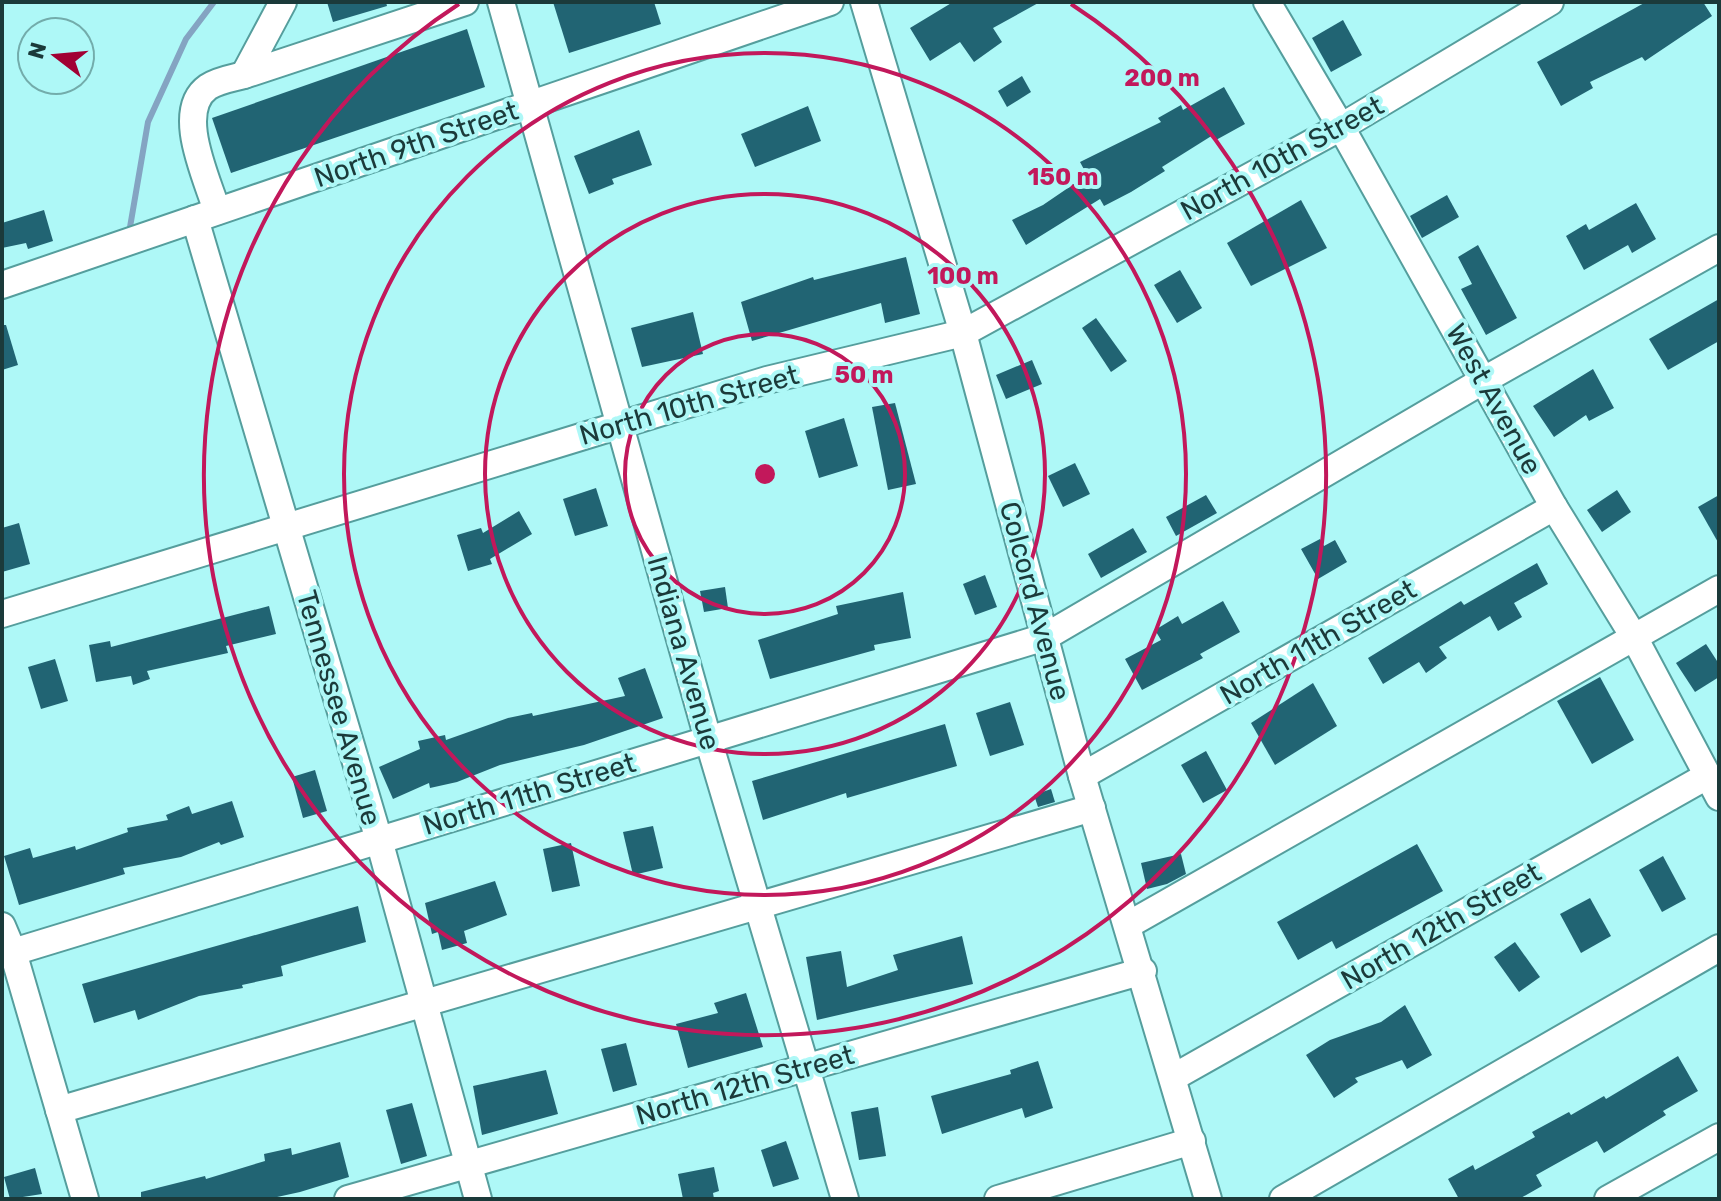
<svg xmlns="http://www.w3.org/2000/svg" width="1721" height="1201" viewBox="0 0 1721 1201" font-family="Rubik,sans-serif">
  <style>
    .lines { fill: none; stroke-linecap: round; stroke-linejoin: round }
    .stream { stroke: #84a4c2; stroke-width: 6 }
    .building { fill: #216473 }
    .minor-casing { stroke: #559e9d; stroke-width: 30 }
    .minor { stroke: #fff; stroke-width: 26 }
    .ring { fill: none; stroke: #c2185b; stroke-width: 4 }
    .labels { text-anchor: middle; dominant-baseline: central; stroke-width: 8; stroke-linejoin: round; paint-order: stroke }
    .street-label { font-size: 28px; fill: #1b3a3a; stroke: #aef8f7 }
    .centre { fill: #c2185b; stroke: #aef8f7; stroke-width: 4 }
    .ring-label { font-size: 24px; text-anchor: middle; font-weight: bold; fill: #c2185b; stroke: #aef8f7; stroke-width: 8; stroke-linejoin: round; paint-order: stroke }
  </style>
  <rect width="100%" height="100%" fill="#aef8f7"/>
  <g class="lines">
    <!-- stream -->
    <path class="stream" d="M129 233 148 122 186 39 214 2"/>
  </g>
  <!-- building -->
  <g class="building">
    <path d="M327 2H386L387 6 333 22Z"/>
    <path d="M553 2H654L661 24 569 53Z"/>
    <path d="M953 2H1040L993 28 1002 42 974 62 960 42 930 61 910 28Z"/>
    <path d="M1646 2H1703L1712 16 1645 61 1642 57 1590 82 1593 88 1561 106 1537 62Z"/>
    <path d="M1343 20 1362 55 1331 72 1312 38Z"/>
    <path d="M467 29 485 87 231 173 212 118Z"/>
    <path d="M1022 76 1031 92 1007 107 998 91Z"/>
    <path d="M1224 87 1245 124 1216 140 1213 135 1162 167 1165 171 1131 192 1104 206 1100 199 1026 245 1012 220 1043 205 1087 175 1080 162 1161 122 1158 118 1181 105 1183 110Z"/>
    <path d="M808 106 821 141 755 167 741 134Z"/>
    <path d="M639 130 652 165 612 179 614 184 589 194 574 156Z"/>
    <path d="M1447 195 1459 217 1422 238 1410 216Z"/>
    <path d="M1301 200 1327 248 1251 286 1227 243Z"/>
    <path d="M1636 203 1656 239 1632 253 1628 245 1584 270 1566 236 1586 224 1589 230Z"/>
    <path d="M44 210 53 241 28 249 26 243 2 248V223Z"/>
    <path d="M1478 245 1517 318 1486 335 1461 289 1472 284 1458 257Z"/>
    <path d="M906 257 920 314 885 323 881 303 752 341 741 302 813 277 814 280Z"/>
    <path d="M1180 270 1202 308 1177 323 1154 285Z"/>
    <path d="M1719 299V341L1668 370 1649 339Z"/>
    <path d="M693 312 703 354 642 367 631 328Z"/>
    <path d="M1096 318 1127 361 1111 372 1082 328Z"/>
    <path d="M2 325H6L18 365 2 370Z"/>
    <path d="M1032 360 1042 384 1006 399 996 375Z"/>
    <path d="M1593 369 1614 408 1589 421 1586 415 1554 437 1533 406Z"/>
    <path d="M895 403 916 484 888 490 872 407Z"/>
    <path d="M844 418 858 466 819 478 805 431Z"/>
    <path d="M1075 463 1090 494 1063 507 1048 476Z"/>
    <path d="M596 488 608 526 575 536 563 499Z"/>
    <path d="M1617 490 1631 512 1602 532 1587 510Z"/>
    <path d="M1206 495 1217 513 1176 536 1166 517Z"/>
    <path d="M1719 495V544L1698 507Z"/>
    <path d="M519 511 532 534 490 559 492 564 468 571 457 535 481 528 483 533Z"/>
    <path d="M19 523 30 564 2 572V528Z"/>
    <path d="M1133 528 1147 552 1101 578 1088 554Z"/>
    <path d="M1320 539 1324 546 1335 540 1347 562 1318 579 1301 549Z"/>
    <path d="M1537 563 1548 584 1514 603 1522 617 1498 631 1490 616 1439 647 1447 658 1426 673 1419 662 1383 684 1368 658 1461 601 1464 605Z"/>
    <path d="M985 575 997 607 975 615 963 584Z"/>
    <path d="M725 587 728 608 704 612 700 591Z"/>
    <path d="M903 592 911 638 874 645 875 650 770 679 758 640 838 614 836 606Z"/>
    <path d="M1223 601 1240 632 1200 654 1203 658 1142 690 1125 659 1161 640 1155 630 1178 616 1182 624Z"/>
    <path d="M269 606 276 634 226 646 228 653 147 671 150 679 133 685 131 676 96 682 89 645 110 641 111 647Z"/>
    <path d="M1706 644 1719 664V677L1695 692 1676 663Z"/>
    <path d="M55 659 68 701 41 709 28 667Z"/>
    <path d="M645 668 663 718 584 745 500 765 457 782 430 788 429 783 393 799 379 767 420 749 418 741 445 735 446 740 508 718 532 713 533 716 625 696 618 678Z"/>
    <path d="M1600 677 1634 740 1592 764 1557 701Z"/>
    <path d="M1313 683 1337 726 1275 765 1251 723Z"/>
    <path d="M1010 702 1024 745 990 756 976 713Z"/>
    <path d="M945 724 957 766 847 798 846 793 763 820 752 781Z"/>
    <path d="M1206 751 1227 790 1203 803 1181 765Z"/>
    <path d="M315 770 327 811 303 818 292 777Z"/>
    <path d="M1051 789 1055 802 1038 807 1034 795Z"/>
    <path d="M232 801 244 837 221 845 219 842 181 857 123 868 125 874 19 905 4 856 30 848 33 858 75 846 76 850 128 832 127 828 168 820 166 815 189 806 192 814Z"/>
    <path d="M653 826 663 868 633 875 623 832Z"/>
    <path d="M571 843 580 886 552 892 543 849Z"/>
    <path d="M1417 844 1443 891 1336 949 1332 941 1298 960 1277 922Z"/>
    <path d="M1181 854 1186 874 1167 884 1147 889 1141 863Z"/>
    <path d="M1663 856 1686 899 1662 912 1639 870Z"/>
    <path d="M495 881 507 915 464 931 467 943 442 950 438 932 432 934 425 903Z"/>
    <path d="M1590 898 1611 936 1581 953 1560 914Z"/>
    <path d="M358 906 366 942 281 966 283 976 242 985 243 988 199 996 138 1020 135 1010 94 1023 82 984Z"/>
    <path d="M962 936 973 984 817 1020 806 957 841 951 847 987 898 970 893 955Z"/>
    <path d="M1515 942 1540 977 1519 992 1494 957Z"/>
    <path d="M746 993 763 1047 688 1068 676 1024 718 1013 714 1003Z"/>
    <path d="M1405 1005 1432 1055 1407 1069 1402 1060 1355 1078 1358 1082 1334 1098 1306 1055 1330 1040 1381 1022Z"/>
    <path d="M626 1043 637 1085 613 1092 601 1049Z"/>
    <path d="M1678 1056 1698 1091 1663 1111 1666 1115 1604 1153 1597 1141 1536 1175 1542 1186 1519 1199H1459L1448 1179 1473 1165 1475 1170 1535 1137 1532 1132 1569 1112 1571 1115 1604 1096 1606 1099Z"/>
    <path d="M1038 1061 1053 1108 1025 1118 1022 1108 942 1134 931 1096 1011 1074 1010 1070Z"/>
    <path d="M546 1070 558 1114 482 1135 473 1086Z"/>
    <path d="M412 1103 427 1156 401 1164 386 1110Z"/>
    <path d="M878 1107 886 1156 859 1160 851 1112Z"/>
    <path d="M786 1141 799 1179 773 1187 761 1150Z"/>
    <path d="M340 1142 349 1177 300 1192 268 1199H141V1192L205 1176 206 1179 265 1161 264 1154 291 1148 292 1155Z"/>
    <path d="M714 1167 719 1191 713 1193 714 1199H683L678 1174Z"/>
    <path d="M35 1168 42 1194 10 1199 4 1177Z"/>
  </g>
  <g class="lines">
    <defs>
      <g id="minor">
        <path d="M283 2 244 75 465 2"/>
        <path d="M501 2 708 739 845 1199"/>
        <path d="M864 2 963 333 1082 776 1208 1199"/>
        <path d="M1267 2 1341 127 1554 507 1634 637 1719 797"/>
        <path d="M217 211C207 178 174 111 208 87 218 80 233 78 244 75"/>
        <path d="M195 219 379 840 478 1199"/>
        <path d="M2 285 830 2"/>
        <path d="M2 614 767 380 963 333 1341 127 1550 2"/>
        <path d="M1082 776 1554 507"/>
        <path d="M1128 925 1719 589"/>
        <path d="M2 926 13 952 85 1199"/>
        <path d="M13 952 1045 637 1484 380 1719 248"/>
        <path d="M1174 1077 1707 776"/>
        <path d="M59 1110 1092 808"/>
        <path d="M348 1199 1143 971"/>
        <path d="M998 1199 1192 1141"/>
        <path d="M1283 1199 1719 948"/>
        <path d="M1608 1199 1719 1137"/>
      </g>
    </defs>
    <!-- minor casing -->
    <use href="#minor" class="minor-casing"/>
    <!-- minor -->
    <use href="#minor" class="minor"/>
  </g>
  <!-- distance rings -->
  <g class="ring">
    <circle cx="765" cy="474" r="140"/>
    <circle cx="765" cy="474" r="280"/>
    <circle cx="765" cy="474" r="421"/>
    <path d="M1071 4A561 561 0 1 1 459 4"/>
  </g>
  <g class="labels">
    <!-- street labels -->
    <g class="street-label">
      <text transform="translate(416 144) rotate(-19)">North 9th Street</text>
      <text transform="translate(1282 158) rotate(-29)">North 10th Street</text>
      <text transform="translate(1494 399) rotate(61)">West Avenue</text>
      <text transform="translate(689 405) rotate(-16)">North 10th Street</text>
      <text transform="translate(1035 601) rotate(75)">Colcord Avenue</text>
      <text transform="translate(1318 642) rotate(-30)">North 11th Street</text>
      <text transform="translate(684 653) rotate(74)">Indiana Avenue</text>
      <text transform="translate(339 708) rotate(74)">Tennessee Avenue</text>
      <text transform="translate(529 794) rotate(-17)">North 11th Street</text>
      <text transform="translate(1441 926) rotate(-30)">North 12th Street</text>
      <text transform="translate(745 1085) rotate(-16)">North 12th Street</text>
    </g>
  </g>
  <circle cx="765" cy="474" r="12" class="centre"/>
  <g class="ring-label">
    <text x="1162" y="86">200 m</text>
    <text x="1063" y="185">150 m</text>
    <text x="963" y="284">100 m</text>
    <text x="864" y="383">50 m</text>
  </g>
  <!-- border -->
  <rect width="1721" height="1201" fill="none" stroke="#1b3a3a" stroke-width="8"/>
  <!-- north arrow -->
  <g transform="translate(56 56) rotate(286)"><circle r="38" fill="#aef8f7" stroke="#73acab" stroke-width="2"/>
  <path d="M0-6L14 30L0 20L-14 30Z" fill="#a10133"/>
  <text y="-12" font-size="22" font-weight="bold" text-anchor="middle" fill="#1b3a3a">N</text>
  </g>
</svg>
